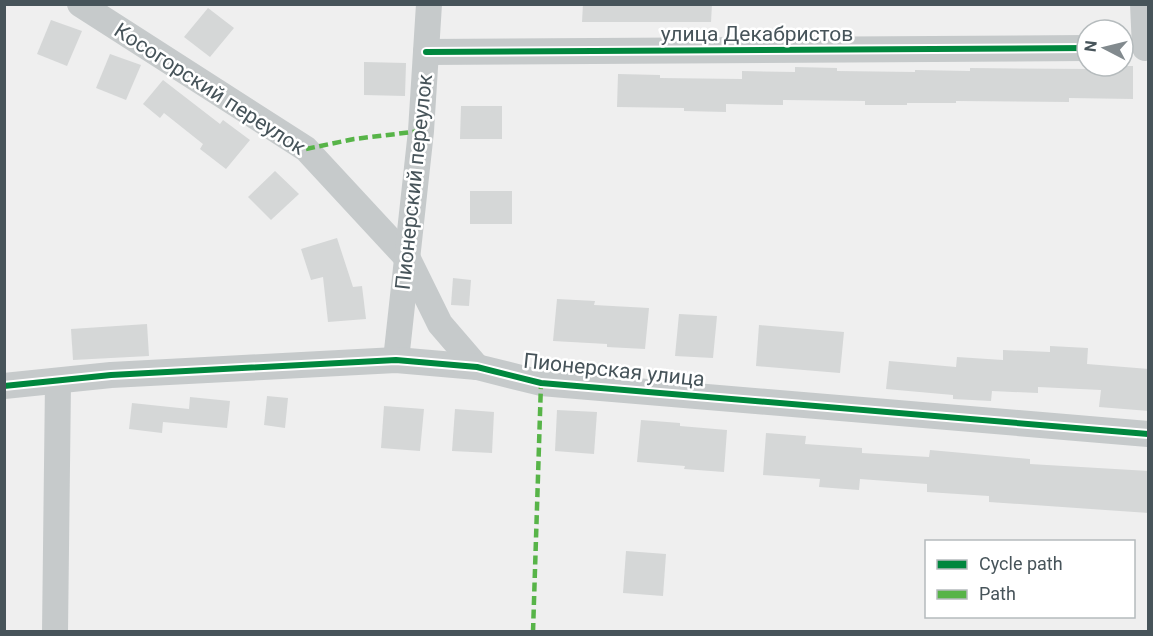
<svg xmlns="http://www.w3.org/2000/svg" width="1153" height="636" viewBox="0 0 1153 636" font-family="Roboto,sans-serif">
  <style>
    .building { fill: #d5d7d7 }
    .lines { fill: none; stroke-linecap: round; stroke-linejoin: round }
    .minor { stroke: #c6cacb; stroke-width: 26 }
    .quiet { stroke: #57b448; stroke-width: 4.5; stroke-dasharray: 9 4.5; stroke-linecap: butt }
    .cycleway-casing { stroke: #fff; stroke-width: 10 }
    .cycleway { stroke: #00873e; stroke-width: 6 }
    .labels { text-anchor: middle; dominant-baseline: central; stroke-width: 5; stroke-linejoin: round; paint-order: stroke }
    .street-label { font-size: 21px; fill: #47545a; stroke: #fff }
  </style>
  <rect width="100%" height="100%" fill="#efefef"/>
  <!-- building -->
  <g class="building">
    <path d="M583 4H712L711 22H582Z"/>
    <path d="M208 8 234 28 210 57 184 37Z"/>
    <path d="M51 20 82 31 67 66 37 54Z"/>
    <path d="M110 54 141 65 126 100 96 88Z"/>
    <path d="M364 62 406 63 405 96 364 95Z"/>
    <path d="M1091 66H1133V99L1069 98V102L956 101V103H907V105H865V101L783 100V105L726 104V112L684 111V108L617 107 618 74 660 75V78L742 79V71L795 72V67L837 68V71L915 72V70L970 71V68L1091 69Z"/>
    <path d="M163 80 220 124 223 120 250 140 226 169 200 149 203 144 164 113 160 118 143 104Z"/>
    <path d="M461 106H502V139H460Z"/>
    <path d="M275 171 299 194 271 220 248 197Z"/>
    <rect x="470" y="191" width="42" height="33"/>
    <path d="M337 238 353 287 362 286 366 319 328 322 323 277 311 280 301 249Z"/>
    <path d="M453 278 471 280 469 306 451 305Z"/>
    <path d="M557 299 595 301 594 305 649 308 645 349 607 347V344L553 341Z"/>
    <path d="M679 314 717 316 713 358 675 356Z"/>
    <path d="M147 324 149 356 73 360 71 329Z"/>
    <path d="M759 325 844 332 840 373 756 366Z"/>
    <path d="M1050 346 1088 348 1087 364 1149 369V411L1099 407 1101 390 1038 387V393L992 391 991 401 953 399V395L886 389 889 361 956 367 957 357 1003 360V350L1050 352Z"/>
    <path d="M267 396 288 398 285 428 264 425Z"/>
    <path d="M190 397 230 401 227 428 163 422 162 433 129 429 132 403 189 409Z"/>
    <path d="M384 406 424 409 420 451 381 448Z"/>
    <path d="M455 409 494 412 492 453 452 451Z"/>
    <path d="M557 410 597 412 594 454 555 451Z"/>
    <path d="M641 420 680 423V426L727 430 724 472 684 469 685 466 637 462Z"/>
    <path d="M766 433 806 436 805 444 862 448V453L929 457 930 450 1030 459V464L1149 471V513L989 502V496L927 492V484L860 479 859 490 819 487 820 479 763 475Z"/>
    <path d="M626 551 666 554 663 596 623 593Z"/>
  </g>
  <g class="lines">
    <!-- minor -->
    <g class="minor">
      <path d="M80 4 306 149 408 259 440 324 477 367"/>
      <path d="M1143 4 1145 48"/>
      <path d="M426 52 1087 48"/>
      <path d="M396 360 421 131 429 4"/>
      <path d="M4 386 111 375 396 360 477 367 541 383 1148 434"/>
      <path d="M55 632 58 382"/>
    </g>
    <!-- quiet -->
    <g class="quiet">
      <path d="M306 149 354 139 421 131"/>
      <path d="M533 632 541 383"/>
    </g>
    <defs>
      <g id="cycleway">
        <path d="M426 52 1087 48"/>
        <path d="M4 386 111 375 396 360 477 367 541 383 1148 434"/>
      </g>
    </defs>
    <!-- cycleway casing -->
    <use href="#cycleway" class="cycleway-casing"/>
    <!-- cycleway -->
    <use href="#cycleway" class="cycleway"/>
  </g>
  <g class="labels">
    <!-- street labels -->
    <g class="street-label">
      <text x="757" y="34">улица Декабристов</text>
      <text transform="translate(210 89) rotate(33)">Косогорский переулок</text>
      <text transform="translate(414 182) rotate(-84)">Пионерский переулок</text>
      <text transform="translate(614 370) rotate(6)">Пионерская улица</text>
    </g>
  </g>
  <!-- border -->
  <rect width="1153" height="636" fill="none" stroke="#47545a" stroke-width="12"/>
  <!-- legend -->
  <rect x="925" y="540" width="210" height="78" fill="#ffffff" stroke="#b5bbbd" stroke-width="1.5"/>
  <rect x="937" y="560" width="30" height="9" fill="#00873e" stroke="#b5bbbd" stroke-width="1.5"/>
  <text x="979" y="570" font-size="18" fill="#47545a">Cycle path</text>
  <rect x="937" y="590" width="30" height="9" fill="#57b448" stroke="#b5bbbd" stroke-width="1.5"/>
  <text x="979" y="600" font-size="18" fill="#47545a">Path</text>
  <!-- north arrow -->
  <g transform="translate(1105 48) rotate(277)"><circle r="28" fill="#ffffff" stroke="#b5bbbd" stroke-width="1.5"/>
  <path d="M0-4.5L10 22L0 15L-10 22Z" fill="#828a8e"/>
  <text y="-9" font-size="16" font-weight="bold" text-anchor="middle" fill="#47545a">N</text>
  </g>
</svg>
